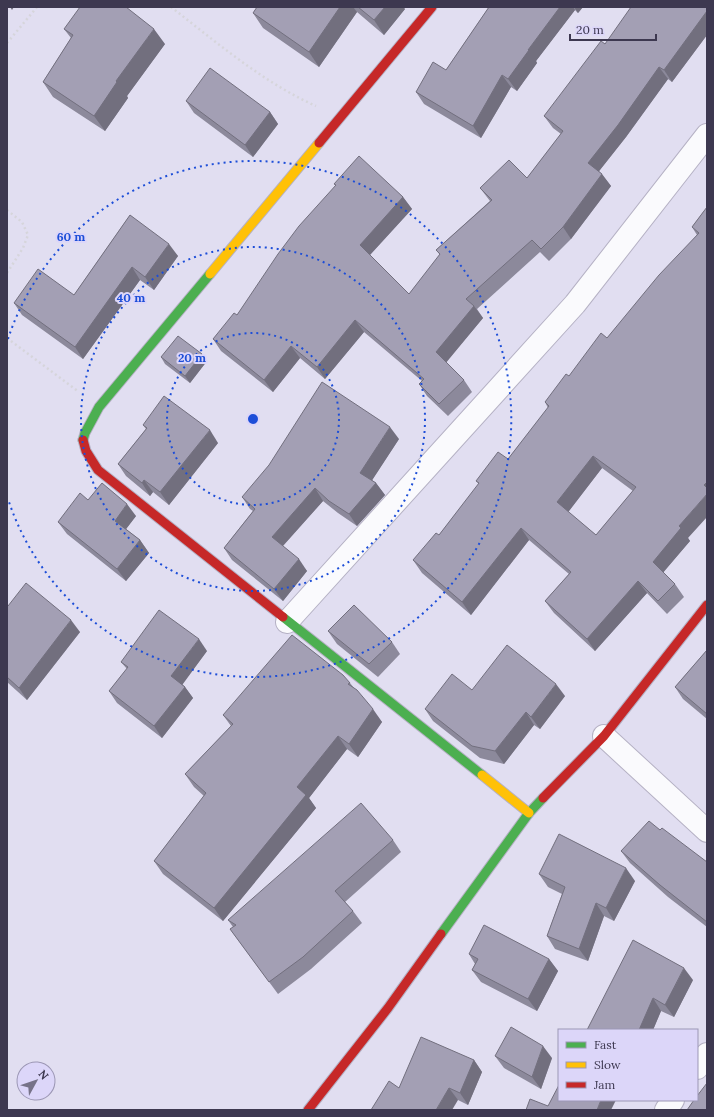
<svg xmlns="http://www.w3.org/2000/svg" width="714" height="1117" viewBox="0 0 714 1117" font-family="Lora,serif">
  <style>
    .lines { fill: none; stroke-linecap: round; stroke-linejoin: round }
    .street-casing { stroke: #b5b1c4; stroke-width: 24 }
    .fast-casing { stroke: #b5b1c4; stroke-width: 11 }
    .slow-casing { stroke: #b5b1c4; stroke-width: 11 }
    .jam-casing { stroke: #b5b1c4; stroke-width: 11 }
    .path { stroke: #d6d5db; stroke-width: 2.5; stroke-dasharray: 2 3; stroke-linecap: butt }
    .street { stroke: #fafafd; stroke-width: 22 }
    .fast { stroke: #4caf50; stroke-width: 9 }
    .slow { stroke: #ffc107; stroke-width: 9 }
    .jam { stroke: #c62828; stroke-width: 9 }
    .wall { fill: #8c899b; fill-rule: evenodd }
    .shaded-wall { fill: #726f7e }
    .building { fill: #a39fb4; stroke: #726f7e; fill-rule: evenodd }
    .ring { fill: none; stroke: #1d4ed8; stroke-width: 2; stroke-dasharray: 2 4 }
    .centre { fill: #1d4ed8; stroke: #dcd6f9; stroke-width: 2 }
    .ring-label { font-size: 12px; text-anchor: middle; font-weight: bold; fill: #1d4ed8; stroke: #dcd6f9; stroke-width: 4; stroke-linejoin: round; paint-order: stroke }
  </style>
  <rect width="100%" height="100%" fill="#e1def1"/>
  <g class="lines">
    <defs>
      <g id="street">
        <path d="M287 622 575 304 707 135"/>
        <path d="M604 736 707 831"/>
        <path d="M697 1068 707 1054"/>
        <path d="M666 1110 673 1100"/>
      </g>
      <g id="fast">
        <path d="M83 440 85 433 99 407 210 274"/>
        <path d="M283 617 482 775"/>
        <path d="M441 934 529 813 543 798"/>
      </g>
      <g id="slow">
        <path d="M210 274 319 143"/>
        <path d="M482 775 529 813"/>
      </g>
      <g id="jam">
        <path d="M319 143 432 7"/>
        <path d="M83 440 86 451 98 470 283 617"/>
        <path d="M543 798 604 736 707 605"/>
        <path d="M308 1110 388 1008 441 934"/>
      </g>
    </defs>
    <!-- street casing -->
    <use href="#street" class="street-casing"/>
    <!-- fast casing -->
    <use href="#fast" class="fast-casing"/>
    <!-- slow casing -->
    <use href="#slow" class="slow-casing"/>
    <!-- jam casing -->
    <use href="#jam" class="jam-casing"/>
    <!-- path -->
    <g class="path">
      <path d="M171 7C216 42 264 83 316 106"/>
      <path d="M7 43 37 7"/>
      <path d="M7 210 22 222 28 235 23 248 7 273"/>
      <path d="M7 338 79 392"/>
    </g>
    <!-- street -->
    <use href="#street" class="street"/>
    <!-- fast -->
    <use href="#fast" class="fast"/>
    <!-- slow -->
    <use href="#slow" class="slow"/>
    <!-- jam -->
    <use href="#jam" class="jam"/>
  </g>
  <!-- wall -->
  <g class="wall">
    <path d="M257 7H403L405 9 384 35 357 12 319 67 263 28 253 13Z"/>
    <path d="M489 7H583L578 13 575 10 536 61 537 63 517 91 511 87 481 138 424 104 416 92 446 70Z"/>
    <path d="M707 7V35L672 82 668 79 626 137 599 171 611 186 571 239 549 261 540 252 477 309 483 318 446 362 464 380 472 392 448 416 427 396 419 384 422 381 364 332 325 379 300 358 273 392 221 351 213 339 237 315 336 186 334 184 403 197 412 209 370 255 409 294 440 255 436 250 490 201 480 188 527 178 561 134 553 128 544 116 605 44Z"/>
    <path d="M64 29 165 44 127 96 128 98 105 131 53 97 43 82 71 38Z"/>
    <path d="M186 101 270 112 278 124 253 157 194 113Z"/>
    <path d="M707 207 688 538 690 541 663 572 675 584 684 597 667 614 647 593 595 651 554 613 545 601 569 574 529 540 471 615 422 573 413 560 439 535 479 484 476 481 508 459 548 408 545 402 569 376 607 338 697 235 692 227ZM602 468 633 491 596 535 568 512Z"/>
    <path d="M130 215 178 256 154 290 140 280 83 359 22 315 14 303 74 295Z"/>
    <path d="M202 354 207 361 190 383 165 364 161 357Z"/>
    <path d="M143 425 218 443 169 505 153 492 150 496 126 476 118 464 146 429Z"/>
    <path d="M399 439 372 480 376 483 385 495 357 526 338 513 323 501 283 546 307 571 283 601 232 560 224 548 253 511 250 509 242 497Z"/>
    <path d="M88 500 136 516 126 529 140 540 149 553 126 581 67 534 58 522Z"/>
    <path d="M7 605 80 632 27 700 7 682Z"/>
    <path d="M328 631 392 642 400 654 378 677 337 644Z"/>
    <path d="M707 650V719L683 699 675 687Z"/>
    <path d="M207 651 182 684 185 687 193 698 162 738 117 703 109 691 127 669 121 662Z"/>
    <path d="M350 683 354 688 382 722 358 757 347 749 309 798 316 808 223 921 163 874 154 861 204 796 194 787 185 774 231 726 223 715Z"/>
    <path d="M472 690 565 696 540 729 534 725 504 764 480 758 433 721 425 709Z"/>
    <path d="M660 830 707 862V927L668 897 630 863 621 851Z"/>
    <path d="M393 840 401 852 345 902 353 911 362 923 311 969 278 994 230 929 233 927 228 920Z"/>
    <path d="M539 874 635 881 614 921 604 916 588 961 555 949 547 936 562 894 548 887Z"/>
    <path d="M469 954 549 959 558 971 537 1011 481 982 472 970 475 964Z"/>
    <path d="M693 980 674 1017 661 1011 653 1030H587Z"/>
    <path d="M495 1056 552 1058 541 1089 504 1068Z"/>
    <path d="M474 1060 482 1072 468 1105 458 1100 399 1088Z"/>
  </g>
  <!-- shaded-wall -->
  <g class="shaded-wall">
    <path d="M10 7H14L12 10Z"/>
    <path d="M340 7H353L357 12 319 67 309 52Z"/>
    <path d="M385 7H403L405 9 384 35 374 20Z"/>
    <path d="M560 7H573L575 10 536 61 537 63 517 91 508 79 528 50Z"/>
    <path d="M574 7H583L578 13Z"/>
    <path d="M707 11V35L672 82 664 70Z"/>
    <path d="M154 29 165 44 127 96 128 98 105 131 94 116 116 81Z"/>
    <path d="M659 67 668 79 626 137 596 175 588 163Z"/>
    <path d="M502 75 511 87 481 138 473 126Z"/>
    <path d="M270 112 278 124 253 157 245 145Z"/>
    <path d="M602 174 611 186 571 239 563 227Z"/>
    <path d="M403 197 412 209 368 257 360 245Z"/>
    <path d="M169 244 178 256 154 290 145 277Z"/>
    <path d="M132 267 140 280 83 359 75 347Z"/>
    <path d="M474 306 483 318 445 364 436 352Z"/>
    <path d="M355 320 364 332 325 379 317 367Z"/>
    <path d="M291 346 300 358 273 392 264 380Z"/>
    <path d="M202 354 207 361 190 383 185 376Z"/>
    <path d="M390 427 399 439 369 485 360 473Z"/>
    <path d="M210 430 218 443 169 505 160 492Z"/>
    <path d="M593 456 602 468 566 515 557 502Z"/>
    <path d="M144 480 153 492 150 496 142 483Z"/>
    <path d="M707 482V490L704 485Z"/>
    <path d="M376 483 385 495 357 526 349 514Z"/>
    <path d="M315 488 323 501 280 549 272 537Z"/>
    <path d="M707 494V517L688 538 690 541 662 574 653 562 679 526Z"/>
    <path d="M127 504 136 516 123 533 115 521Z"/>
    <path d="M521 528 529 540 471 615 462 602Z"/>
    <path d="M140 540 149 553 126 581 117 569Z"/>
    <path d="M299 559 307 571 283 601 274 589Z"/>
    <path d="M638 581 647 593 595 651 587 639Z"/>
    <path d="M71 620 80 632 27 700 19 688Z"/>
    <path d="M199 639 207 651 180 688 171 676Z"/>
    <path d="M556 684 565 696 540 729 531 717Z"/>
    <path d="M185 687 193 698 162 738 154 726Z"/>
    <path d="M373 709 382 722 358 757 349 744Z"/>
    <path d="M526 712 534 725 504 764 495 751Z"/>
    <path d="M338 736 347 749 309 798 316 808 223 921 214 908 297 787Z"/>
    <path d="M626 868 635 881 614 921 606 908Z"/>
    <path d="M596 903 604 916 588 961 579 949Z"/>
    <path d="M549 959 558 971 537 1011 528 999Z"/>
    <path d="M684 968 693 980 674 1017 665 1005Z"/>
    <path d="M653 998 661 1011 653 1030H639Z"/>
    <path d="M543 1046 552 1058 541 1089 532 1077Z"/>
    <path d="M474 1060 482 1072 468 1105 460 1093Z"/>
    <path d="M449 1088 458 1100 452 1110H436Z"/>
    <path d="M601 1100H616L611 1110H597Z"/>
  </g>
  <!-- building -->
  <g class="building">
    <path d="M80 7H126L154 29 116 81 117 82 94 116 43 82 73 35 64 29Z"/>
    <path d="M257 7H340L309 52 253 13Z"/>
    <path d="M358 7H385L374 20Z"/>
    <path d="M489 7H560L528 50H529L508 79 502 75 473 126 416 92 433 62 446 70Z"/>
    <path d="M631 7H707V11L664 70 659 67 618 125 588 163 602 174 563 227 541 249 532 240 466 299 474 306 436 352 464 380 439 404 419 384 424 379 355 320 317 367 291 346 264 380 213 339 234 313 237 315 278 254 299 226 336 185 334 184 359 156 403 197 360 245 409 294 440 254 436 250 492 200 480 188 509 160 527 178 563 131 544 116 601 41 605 44Z"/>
    <path d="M210 68 270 112 245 145 186 101Z"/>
    <path d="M707 207V482L704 485 707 488V494L679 526 681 528 653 562 675 584 658 601 638 581 587 639 545 601 571 572 521 528 462 602 413 560 436 533 439 535 479 483 476 481 498 452 508 459 549 406 545 402 566 374 569 376 601 333 607 338 659 275 699 233 692 227ZM593 456 636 487 596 535 557 502Z"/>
    <path d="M130 215 169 244 145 277 132 267 75 347 14 303 38 269 74 295Z"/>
    <path d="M178 336 202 354 185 376 161 357Z"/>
    <path d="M322 382 390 427 360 473 376 483 349 514 329 501 315 488 272 537 299 559 274 589 224 548 255 509 242 497 269 465Z"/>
    <path d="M164 396 210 430 160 492 144 480 142 483 118 464 147 428 143 425Z"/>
    <path d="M102 483 127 504 115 521 140 540 117 569 58 522 80 493 88 500Z"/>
    <path d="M26 583 71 620 19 688 7 677V605L8 606Z"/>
    <path d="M354 605 392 642 369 664 328 631Z"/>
    <path d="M159 610 199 639 171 676 185 687 154 726 109 691 128 667 121 662Z"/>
    <path d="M292 635 343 675 350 683 348 684 357 690 373 709 349 744 338 736 297 787 306 795 214 908 154 861 206 793 185 774 233 724 223 715Z"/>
    <path d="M507 645 556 684 531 717 526 712 495 751 472 746 425 709 452 674 472 690Z"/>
    <path d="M707 650V714L675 687Z"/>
    <path d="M361 803 393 840 335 891 353 911 303 957 269 982 230 929 236 925 228 920Z"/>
    <path d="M649 821 660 830 662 828 707 862V922L660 885 621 851Z"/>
    <path d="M559 834 626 868 606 908 596 903 579 949 547 936 565 887 539 874Z"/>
    <path d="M484 925 549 959 528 999 472 970 478 959 469 954Z"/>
    <path d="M633 940 684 968 665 1005 653 998 639 1030H587Z"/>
    <path d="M511 1027 543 1046 532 1077 495 1056Z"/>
    <path d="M421 1037 474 1060 460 1093 449 1088 436 1110H371L389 1081 399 1088Z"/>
    <path d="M707 1083V1110H687L694 1100H697V1096Z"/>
    <path d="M559 1085V1100H601L597 1110H526L530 1099 548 1106Z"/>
  </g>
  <!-- distance rings -->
  <g class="ring">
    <circle cx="253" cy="419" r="86"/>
    <circle cx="253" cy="419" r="172"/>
    <path d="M8 339A258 258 0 1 1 8 499"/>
  </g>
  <circle cx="253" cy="419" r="6" class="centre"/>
  <g class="ring-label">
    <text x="71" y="241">60 m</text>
    <text x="131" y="302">40 m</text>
    <text x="192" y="362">20 m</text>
  </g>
  <!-- border -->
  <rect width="714" height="1117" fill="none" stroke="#3d3850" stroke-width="16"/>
  <!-- legend -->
  <rect x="558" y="1029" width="140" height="72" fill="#dcd6f9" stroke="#9c97b5"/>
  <rect x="566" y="1042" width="20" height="6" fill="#4caf50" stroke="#9c97b5"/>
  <text x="594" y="1049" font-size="12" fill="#3d3850">Fast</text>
  <rect x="566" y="1062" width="20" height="6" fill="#ffc107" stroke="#9c97b5"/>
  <text x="594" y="1069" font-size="12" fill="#3d3850">Slow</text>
  <rect x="566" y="1082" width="20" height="6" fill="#c62828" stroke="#9c97b5"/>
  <text x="594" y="1089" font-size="12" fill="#3d3850">Jam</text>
  <!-- north arrow -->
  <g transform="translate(36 1081) rotate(50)"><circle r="19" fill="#dcd6f9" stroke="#9c97b5"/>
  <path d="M0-3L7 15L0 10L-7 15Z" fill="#767288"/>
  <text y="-6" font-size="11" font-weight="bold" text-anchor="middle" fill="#3d3850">N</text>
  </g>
  <!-- scale -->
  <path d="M570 34v6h86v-6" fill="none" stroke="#3d3850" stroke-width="2"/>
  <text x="576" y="34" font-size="12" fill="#3d3850" stroke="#dcd6f9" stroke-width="3" paint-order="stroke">20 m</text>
</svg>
